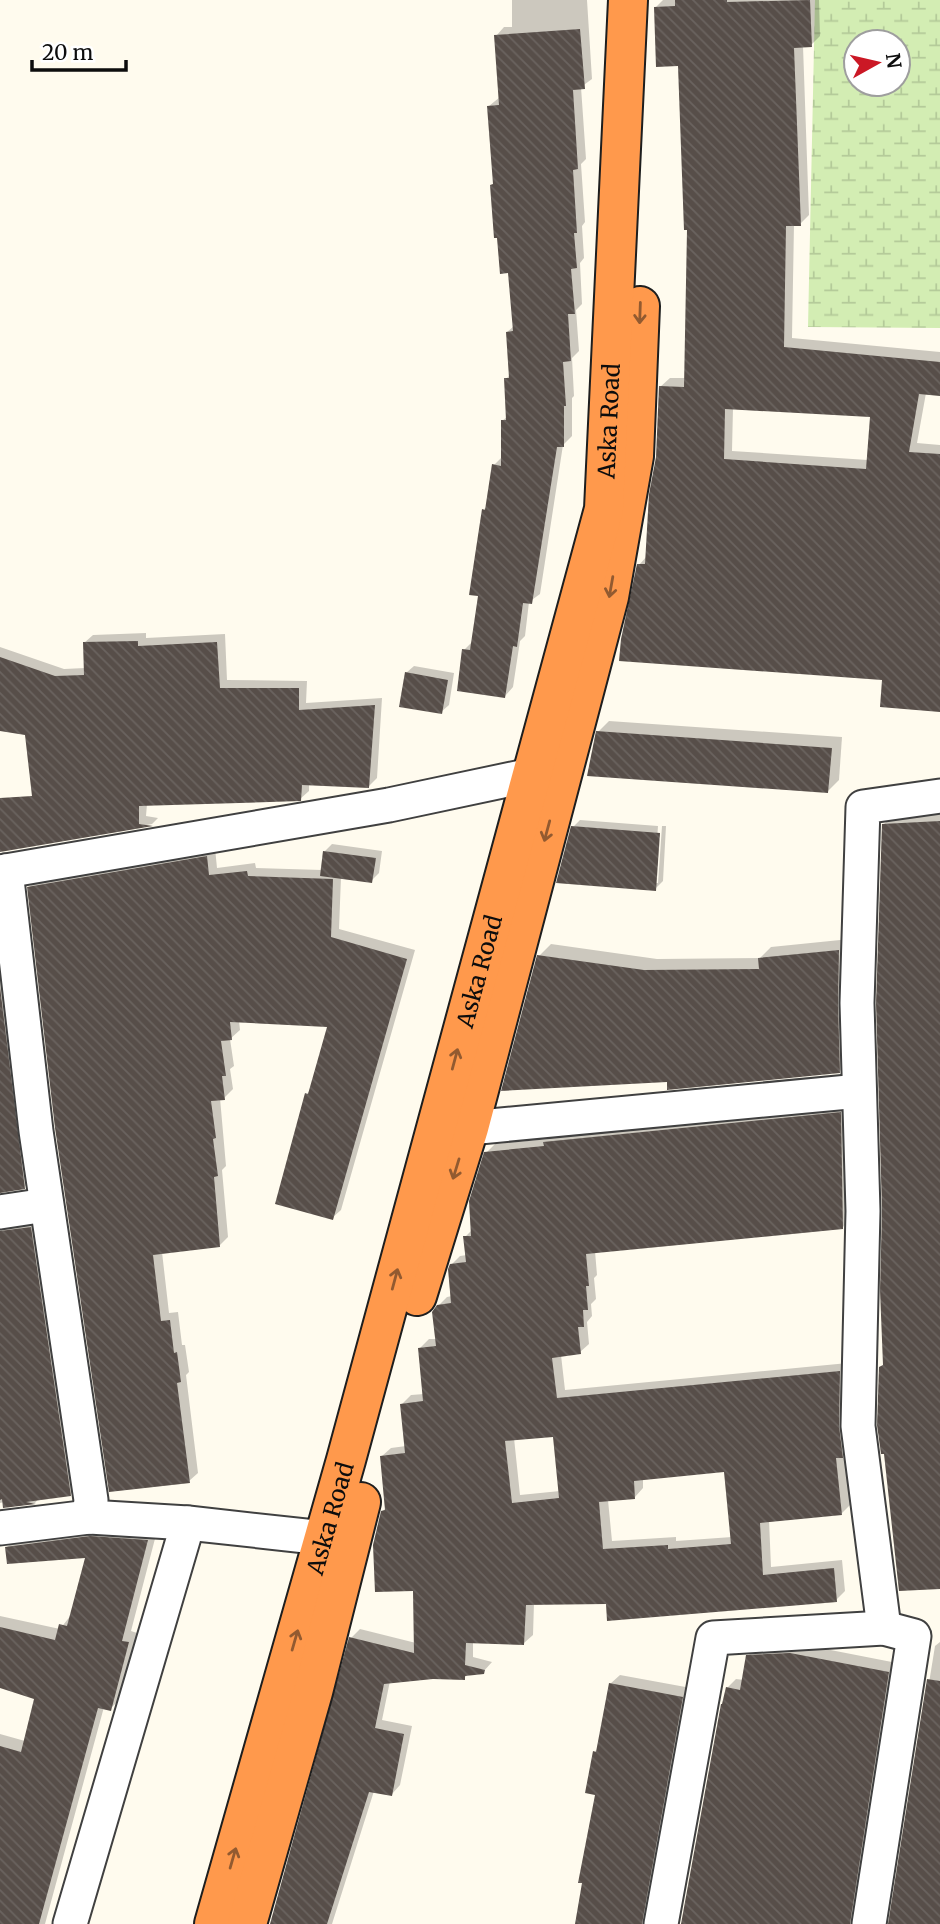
<svg xmlns="http://www.w3.org/2000/svg" width="940" height="1924" viewBox="0 0 940 1924" font-family="Merriweather,serif">
  <style>
    .wetland { fill: url(#wetland-marsh); fill-rule: evenodd }
    .shadow { fill: #0003; fill-rule: evenodd }
    .building { fill: url(#building-back-hatch); fill-rule: evenodd }
    .lines { fill: none; stroke-linecap: round; stroke-linejoin: round }
    .minor-casing { stroke: #404040; stroke-width: 37 }
    .highway-casing { stroke: #1e1e1e; stroke-width: 42 }
    .minor { stroke: #fff; stroke-width: 33 }
    .highway { stroke: #ff994c; stroke-width: 38 }
    .oneway { stroke: #925a30 }
    .labels { text-anchor: middle; dominant-baseline: central; stroke-width: 7; stroke-linejoin: round; paint-order: stroke }
    .street-label { font-size: 23px; fill: #0d0d0d; stroke: #fff }
  </style>
  <defs>
    <pattern id="wetland-marsh" width="20" height="14" patternUnits="userSpaceOnUse" patternTransform="scale(1.75)"><rect width="20" height="14" fill="#d3edb3"/><path d="M1 5h8M5 5V1M11 12h8M15 12V8" fill="none" stroke="#b4ca99"/></pattern>
    <pattern id="building-back-hatch" width="6" height="6" patternUnits="userSpaceOnUse" patternTransform="scale(1.75)"><rect width="6" height="6" fill="#574e49"/><path d="M-1 5l2 2M0 0l6 6M5-1l2 2" fill="none" stroke="#6a635f"/></pattern>
  </defs>
  <rect width="100%" height="100%" fill="#fffbee"/>
  <!-- wetland -->
  <path class="wetland" d="M815 0H940V328L808 327ZM856 42H898V84H856Z"/>
  <!-- shadow -->
  <g class="shadow">
    <path d="M512 0H587L592 79 581 87 586 159 581 164 585 222 582 226 584 258 580 263 582 304 576 310 579 351 572 358 574 396 572 398V436L563 445 540 594 529 602 525 636 520 641 513 687 505 696 464 650 473 641 480 595 483 510 488 506 494 465 503 456 502 421 508 416 506 379 511 374 507 332 514 326 510 271 495 182 489 106 500 97 496 36 504 27H512Z"/>
    <path d="M663 0H819L820 36 811 45 803 46 809 215 800 224H794L792 338 940 352V394L926 393 917 443 940 445V710L884 678 639 565 647 556 658 457 660 387 670 378H686L688 228 679 65 655 8ZM733 408 872 415 868 460 732 451Z"/>
    <path d="M146 633V638L225 634 227 680 307 681 306 703 382 698 377 778 369 786 309 784V791L300 799 147 804 146 816 158 818 152 824 39 844 27 734 0 729V647L64 669 85 668 84 643 93 635Z"/>
    <path d="M414 666 454 673 449 705 441 712 406 673Z"/>
    <path d="M609 721 842 737 839 780 828 791 598 732Z"/>
    <path d="M940 813V1587L880 1368 885 1363 883 825 893 815Z"/>
    <path d="M580 820 658 826 654 883H658L662 826H666L663 881 655 889 573 827Z"/>
    <path d="M332 844 382 851 379 873 371 881 341 877 339 929 415 950 341 1210 332 1218 307 1094 311 1089 329 1026 239 1021 240 1030 230 1039 234 1066 230 1069 233 1089 224 1098H220L226 1166 222 1170 228 1237 220 1245 162 1252 169 1313 178 1312 182 1345H185L189 1372 186 1375 198 1473 189 1481 29 887 38 879 215 848 217 868 255 863 256 868 322 870 325 851Z"/>
    <path d="M0 911 33 1179 24 1187 0 1192Z"/>
    <path d="M850 939 851 1060 839 1072 669 1080 539 956 551 944 657 959 760 958 771 947Z"/>
    <path d="M849 1104 851 1218 843 1227 595 1251 597 1275 594 1278 596 1299 591 1304 592 1316 587 1322 589 1344 580 1352 561 1355 565 1390 848 1363 851 1447 845 1453 850 1505 841 1514 769 1520 771 1567 842 1560 845 1591 836 1600 534 1603 533 1635 524 1643 473 1641V1657L492 1662 483 1672 468 1674 464 1678 433 1677 390 1681 382 1720 412 1726 400 1785 392 1794 374 1791 332 1924H272L351 1638 360 1629 416 1643 415 1589 383 1511 387 1507 382 1456 391 1448 406 1446 402 1404 411 1395 424 1394 420 1348 429 1339H437L438 1306 447 1297 452 1296 451 1265 460 1256 467 1255 465 1237 473 1229 486 1153 495 1144 549 1139 554 1134ZM554 1435 560 1491 520 1495 514 1438ZM726 1470 732 1537 676 1541V1537L612 1541 608 1500 635 1497 643 1488V1478Z"/>
    <path d="M39 1220 78 1487 70 1495 39 1498 35 1503 4 1506V1502L0 1503V1221Z"/>
    <path d="M101 1527 157 1531 131 1631 137 1633 120 1699 110 1709 104 1707 45 1924H0V1734L25 1741 37 1698 0 1687V1616L60 1629 71 1615 87 1556 7 1547 17 1538Z"/>
    <path d="M940 1642V1924H890L935 1646Z"/>
    <path d="M800 1644 897 1663 861 1924H682L727 1688 736 1679 744 1680 748 1656 757 1647Z"/>
    <path d="M620 1675 691 1688 654 1924H578L597 1794 594 1752 599 1748 610 1684Z"/>
  </g>
  <!-- building -->
  <g class="building">
    <path d="M675 0H727V2L810 0 812 47 794 48 801 226H786L784 347 940 362V396L919 394 909 452 940 454V712L880 707 882 680 619 661 621 639 637 564H645L649 494 656 457 659 386 684 387 687 230H684L678 66 656 67 654 7 675 6ZM725 409 870 417 866 469 724 459Z"/>
    <path d="M580 29 585 89 573 90 578 169 573 170 577 233H574L577 268 571 269 575 314H568L571 361 563 362 566 406H564V447H557L532 604 523 603 517 647 513 646 505 698 457 691 462 649 470 650 478 596 469 595 482 509 485 510 492 464 501 466V420H506L504 378H509L506 332 513 331 508 273 500 274 497 238H494L490 185 493 184 487 106 499 105 494 35Z"/>
    <path d="M138 641V646L217 642 220 688H299V710L375 705 369 788 302 785 301 801 139 806V824L153 826 0 852V798L32 796 25 735 0 731V657L55 676 84 675 83 642Z"/>
    <path d="M405 672 448 680 442 714 399 707Z"/>
    <path d="M596 731 832 748 828 793 587 776Z"/>
    <path d="M940 821V1589L899 1591 884 1454H881L877 1425 879 1367 883 1365 880 1290 882 1210 876 1003 882 824Z"/>
    <path d="M571 826 660 833 656 891 556 883Z"/>
    <path d="M323 851 376 858 372 883 320 876Z"/>
    <path d="M207 856 209 875 247 871 248 876 333 879 331 937 407 959 333 1220 275 1204 305 1093 308 1094 327 1027 230 1022 232 1040 221 1041 226 1076H222L225 1100 211 1101 216 1138 213 1139 218 1176 214 1177 220 1247 153 1255 161 1321 170 1320 174 1353 177 1352 181 1382 177 1383 190 1483 109 1492 55 1128 27 887Z"/>
    <path d="M839 950 838 1004 840 1073 667 1090V1082L501 1091 537 955 644 970 759 969 758 958Z"/>
    <path d="M0 987 25 1189 0 1193Z"/>
    <path d="M841 1112 843 1229 586 1254 589 1286H586L588 1310H583L584 1327H578L581 1354 552 1358 557 1398 840 1371 839 1426 843 1458H836L842 1515 760 1523 763 1575 834 1568 837 1602 607 1621 606 1604 526 1605 524 1645 466 1643 465 1665 485 1670 484 1674 465 1676V1680L433 1679 384 1684 375 1728 404 1734 392 1796 369 1792 327 1924H270L349 1637 414 1653 413 1591 375 1592 373 1545 381 1511 385 1510 380 1456 405 1453 400 1404 423 1401 418 1348 436 1346 432 1312 437 1305 451 1303 448 1269 450 1264 466 1262 463 1236H471L469 1201 484 1152 544 1146 543 1142ZM553 1437 559 1498 512 1503 505 1441ZM724 1472 731 1544 668 1549V1545L603 1549 599 1502 635 1499 634 1481Z"/>
    <path d="M31 1227 71 1496 26 1502 36 1504 3 1508 2 1499 0 1500V1231Z"/>
    <path d="M90 1536 148 1540 122 1641 129 1642 111 1711 98 1708 39 1924H0V1746L21 1752 34 1699 0 1688V1627L55 1640 59 1624 67 1626 85 1558 7 1564 5 1547Z"/>
    <path d="M790 1653 889 1672 850 1924H681L721 1704H722L726 1687 740 1690 746 1655Z"/>
    <path d="M927 1679 940 1681V1924H888Z"/>
    <path d="M609 1683 683 1697 642 1924H575L582 1883H578L595 1795 585 1793 593 1751 596 1752Z"/>
  </g>
  <g class="lines">
    <defs>
      <g id="minor">
        <path d="M6 871 36 1131 91 1500 89 1517"/>
        <path d="M0 872 389 805 531 775H556"/>
        <path d="M469 1128 859 1091"/>
        <path d="M0 1212 46 1205"/>
        <path d="M0 1528 89 1517 188 1523 324 1538"/>
        <path d="M884 1628 858 1426 863 1211 857 1003 863 807 940 796"/>
        <path d="M70 1924 188 1523"/>
        <path d="M661 1924 713 1638 884 1628 914 1636 869 1924"/>
      </g>
      <g id="highway">
        <path d="M417 1296 469 1128 609 597 634 456 640 306"/>
        <path id="s1" d="M214 1924 346 1460 604 509 628 0"/>
        <path d="M247 1924 313 1692 361 1502"/>
      </g>
    </defs>
    <!-- minor casing -->
    <use href="#minor" class="minor-casing"/>
    <!-- highway casing -->
    <use href="#highway" class="highway-casing"/>
    <!-- minor -->
    <use href="#minor" class="minor"/>
    <!-- highway -->
    <use href="#highway" class="highway"/>
  </g>
  <!-- one-way arrows -->
  <defs><path id="oneway-shaft" d="M-6 0H5M1.5-3L5.5 0L1.5 3" fill="none" stroke-width="1.6" stroke-linecap="round" stroke-linejoin="round" transform="scale(1.75)"/></defs>
  <g class="oneway">
    <use href="#oneway-shaft" transform="translate(640 313) rotate(92)"/>
    <use href="#oneway-shaft" transform="translate(611 587) rotate(100)"/>
    <use href="#oneway-shaft" transform="translate(547 831) rotate(105)"/>
    <use href="#oneway-shaft" transform="translate(455 1059) rotate(-75)"/>
    <use href="#oneway-shaft" transform="translate(456 1169) rotate(107)"/>
    <use href="#oneway-shaft" transform="translate(395 1279) rotate(-75)"/>
    <use href="#oneway-shaft" transform="translate(295 1640) rotate(-74)"/>
    <use href="#oneway-shaft" transform="translate(233 1858) rotate(-74)"/>
  </g>
  <g class="labels">
    <!-- street labels -->
    <g class="street-label">
      <text stroke="none"><textPath href="#s1" startOffset="1556">Aska Road</textPath></text>
      <text stroke="none"><textPath href="#s1" startOffset="989">Aska Road</textPath></text>
      <text stroke="none"><textPath href="#s1" startOffset="422">Aska Road</textPath></text>
    </g>
  </g>
  <!-- north arrow -->
  <g transform="translate(877 63) rotate(82)"><circle r="33" fill="#ffffff" stroke="#9e9e9e" stroke-width="2"/>
  <path d="M0-5L12 26L0 18L-12 26Z" fill="#cb1825"/>
  <text y="-10" font-size="19" font-weight="bold" text-anchor="middle" fill="#0d0d0d">N</text>
  </g>
  <!-- scale -->
  <path d="M32 60v10h94v-10" fill="none" stroke="#0d0d0d" stroke-width="3.5"/>
  <text x="42" y="60" font-size="21" fill="#0d0d0d" stroke="#ffffff" stroke-width="5" paint-order="stroke">20 m</text>
</svg>
